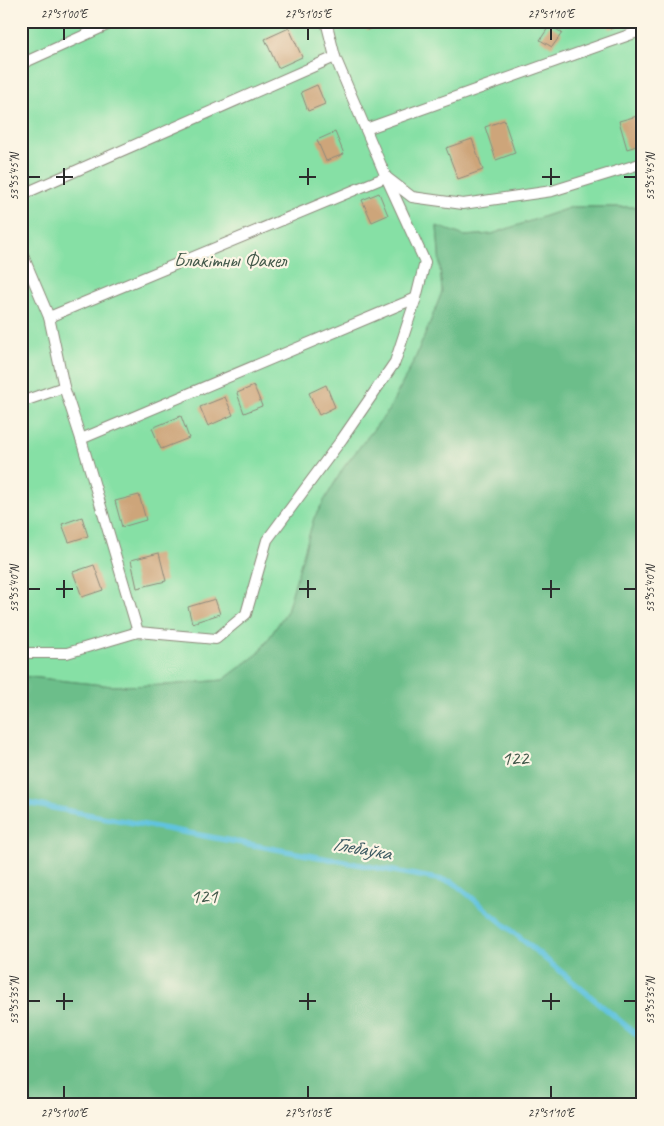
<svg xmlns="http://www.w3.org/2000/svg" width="664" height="1126" viewBox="0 0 664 1126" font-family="Caveat,sans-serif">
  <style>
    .green { fill: #86e0a5; stroke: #588668 }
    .forest { fill: #6cbe8a; stroke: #4c745a }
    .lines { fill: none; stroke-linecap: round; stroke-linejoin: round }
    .stream { stroke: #60c3df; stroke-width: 5.5 }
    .building { fill: #cda57a }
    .lane-casing { stroke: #8c897a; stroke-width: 12 }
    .lane { stroke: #fff; stroke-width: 10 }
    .ticks { fill: none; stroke: #2b2b2b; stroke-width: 2 }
    .labels { text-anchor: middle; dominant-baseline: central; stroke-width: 4.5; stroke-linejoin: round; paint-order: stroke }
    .park-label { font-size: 20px; fill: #42584a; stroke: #fcf5e5 }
    .water-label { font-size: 21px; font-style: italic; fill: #3b5961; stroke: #fcf5e5 }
    .neatline { fill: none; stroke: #2b2b2b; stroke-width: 2 }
    .ticks-label { font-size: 12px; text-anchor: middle; fill: #2b2b2b }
  </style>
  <rect width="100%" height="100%" fill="#fcf5e5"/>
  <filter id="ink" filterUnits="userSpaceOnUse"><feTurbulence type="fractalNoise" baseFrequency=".02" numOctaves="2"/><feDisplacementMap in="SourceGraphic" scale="10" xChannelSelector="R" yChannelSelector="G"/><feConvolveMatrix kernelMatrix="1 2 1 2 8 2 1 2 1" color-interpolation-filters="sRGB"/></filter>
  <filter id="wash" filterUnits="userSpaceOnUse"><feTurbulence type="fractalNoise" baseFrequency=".0096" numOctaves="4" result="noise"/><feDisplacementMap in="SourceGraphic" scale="20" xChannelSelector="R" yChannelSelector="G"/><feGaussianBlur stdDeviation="1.12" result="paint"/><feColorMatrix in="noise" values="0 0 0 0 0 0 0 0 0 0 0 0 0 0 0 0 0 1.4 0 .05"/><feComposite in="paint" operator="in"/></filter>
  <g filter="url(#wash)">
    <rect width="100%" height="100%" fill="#eee7ca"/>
    <!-- green -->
    <path class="green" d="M21 21H643V207H572L492 234 465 236 437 227 442 292 427 330 415 359 388 411 344 467 314 518 287 611 259 653 223 680 168 685 112 686 21 676Z"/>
    <!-- forest -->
    <path class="forest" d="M572 207H643V1105H21V676L112 686 168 685 223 680 259 653 287 611 314 518 344 467 388 411 415 359 427 330 442 292 437 226 465 236 492 234Z"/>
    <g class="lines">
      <!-- stream -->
      <path class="stream" d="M21 802 453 882 643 1040"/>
    </g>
    <g id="blocks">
      <!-- building -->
      <g class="building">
        <path d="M363 21H386L387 23 367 30Z"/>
        <path d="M607 21H631L610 29Z"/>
        <path d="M550 25 562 33 552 47 540 40Z"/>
        <path d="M289 28 302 57 278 68 265 39Z"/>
        <path d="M317 85 325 104 308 111 301 92Z"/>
        <path d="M641 115 643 121V144L627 149 619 121Z"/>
        <path d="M504 120 515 153 496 160 485 127Z"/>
        <path d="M335 132 344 154 326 161 317 140Z"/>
        <path d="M472 139 483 170 458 179 446 148Z"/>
        <path d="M379 193 388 215 372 222 362 200Z"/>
        <path d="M326 385 335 407 319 415 309 393Z"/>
        <path d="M254 386 262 406 244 413 237 393Z"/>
        <path d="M225 397 233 415 208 426 200 407Z"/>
        <path d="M181 416 189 438 161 449 152 428Z"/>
        <path d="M139 495 146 520 122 527 115 501Z"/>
        <path d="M82 517 88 536 69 542 62 524Z"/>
        <path d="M159 553 166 581 137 588 131 560Z"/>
        <path d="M94 565 103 590 82 597 73 572Z"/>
        <path d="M215 599 220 614 192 623 188 607Z"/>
      </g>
    </g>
  </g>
  <g filter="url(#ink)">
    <use href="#blocks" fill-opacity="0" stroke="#8c897a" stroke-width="1"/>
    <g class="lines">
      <defs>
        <g id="lane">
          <path d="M21 64 116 21"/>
          <path d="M366 129 643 30"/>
          <path d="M21 195 335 57"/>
          <path d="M21 251 49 317 64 387 81 439 138 632"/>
          <path d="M49 317 386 177 412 197 463 204 552 191 643 163"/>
          <path d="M21 402 64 387"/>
          <path d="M81 439 416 298"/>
          <path d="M21 653H67L138 632 216 639 246 614 267 540 342 439 395 362 416 298 425 262 386 177 335 57 326 21"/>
        </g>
      </defs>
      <!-- lane casing -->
      <use href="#lane" class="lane-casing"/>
      <!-- lane -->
      <use href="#lane" class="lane"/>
    </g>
  </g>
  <!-- ticks -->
  <path class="ticks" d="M64 28V40M308 28V40M551 28V40M64 168V185M308 168V185M551 168V185M28 177H40M56 177H73M299 177H316M542 177H560M624 177H636M64 580V598M308 580V598M551 580V598M28 589H40M56 589H73M299 589H316M542 589H560M624 589H636M64 993V1010M308 993V1010M551 993V1010M28 1001H40M56 1001H73M299 1001H316M542 1001H560M624 1001H636M64 1086V1098M308 1086V1098M551 1086V1098"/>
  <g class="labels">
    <!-- park labels -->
    <g class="park-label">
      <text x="230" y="260">Блакітны Факел</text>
      <text x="515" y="758">122</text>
      <text x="204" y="896">121</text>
    </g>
    <!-- water labels -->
    <g class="water-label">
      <text transform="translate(362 848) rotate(10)">Глебаўка</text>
    </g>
  </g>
  <!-- margin -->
  <rect width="664" height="1126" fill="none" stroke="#fcf5e5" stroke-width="55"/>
  <rect x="28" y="28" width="608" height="1070" class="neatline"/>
  <g class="ticks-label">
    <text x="64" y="18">27°51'00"E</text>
    <text x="308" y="18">27°51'05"E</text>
    <text x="551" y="18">27°51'10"E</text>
    <text transform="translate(14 177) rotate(-90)" y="4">53°55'45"N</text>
    <text transform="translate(650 177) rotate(-90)" y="4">53°55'45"N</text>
    <text transform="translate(14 589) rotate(-90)" y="4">53°55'40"N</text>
    <text transform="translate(650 589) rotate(-90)" y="4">53°55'40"N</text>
    <text transform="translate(14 1001) rotate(-90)" y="4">53°55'35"N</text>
    <text transform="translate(650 1001) rotate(-90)" y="4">53°55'35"N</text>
    <text x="64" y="1117">27°51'00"E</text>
    <text x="308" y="1117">27°51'05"E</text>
    <text x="551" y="1117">27°51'10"E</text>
  </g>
</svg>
